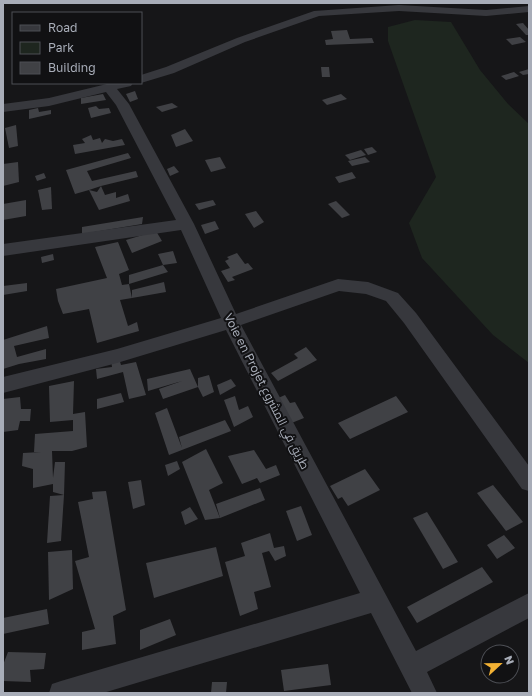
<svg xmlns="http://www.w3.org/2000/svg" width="532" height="696" viewBox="0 0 532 696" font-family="'Golos Text',Cairo,sans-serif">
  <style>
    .green { fill: #1e261f }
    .building { fill: #404145 }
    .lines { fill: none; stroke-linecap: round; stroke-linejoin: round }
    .minor { fill: #37383d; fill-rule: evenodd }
    .labels { text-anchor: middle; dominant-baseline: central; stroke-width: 4; stroke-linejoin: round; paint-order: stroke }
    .street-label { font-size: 12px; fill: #a8adb8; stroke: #111113 }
  </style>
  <rect width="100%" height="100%" fill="#161618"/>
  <!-- green -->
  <path class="green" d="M415 20 451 22 480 70 508 104 529 124V363L493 335 422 258 409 223 436 177 388 41V27Z"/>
  <!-- building -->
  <g class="building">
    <path d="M523 23 529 30V35H526L516 24Z"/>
    <path d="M347 30 350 39 372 38 374 43 326 45 325 40 333 39 331 31Z"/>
    <path d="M520 37 526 42 512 45 506 39Z"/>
    <path d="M321 67H329L330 77H322Z"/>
    <path d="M529 69V74L523 75 519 72Z"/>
    <path d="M514 72 519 76 506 80 501 76Z"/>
    <path d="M135 91 138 99 130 102 126 94Z"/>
    <path d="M103 94 106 100 81 104V98Z"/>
    <path d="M341 94 347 99 327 105 322 100Z"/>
    <path d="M172 103 178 107 162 112 156 107Z"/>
    <path d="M96 106 99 109 109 108 111 113 91 118 88 108Z"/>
    <path d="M38 108 39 112 51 110V114L29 119V110Z"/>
    <path d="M16 125 18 146 9 148 5 128Z"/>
    <path d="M185 129 193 141 176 147 171 135Z"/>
    <path d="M91 135 93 140 100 138 102 143 105 139 113 141 122 139 125 145 75 154 73 145 85 143 82 139Z"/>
    <path d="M372 147 377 152 368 155 364 149Z"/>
    <path d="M361 150 366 155 350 160 345 155Z"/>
    <path d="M128 153 131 158 87 171 92 181 136 171 138 177 101 186 89 190 97 192 101 186 105 195 116 192V198L128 194 130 201 99 210 89 190 75 194 66 170Z"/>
    <path d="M220 157 226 168 211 172 205 160Z"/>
    <path d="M365 157 370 162 352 166 348 161Z"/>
    <path d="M18 162 19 182 3 186V164Z"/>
    <path d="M174 166 179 172 170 176 167 169Z"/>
    <path d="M352 172 356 178 339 183 335 177Z"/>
    <path d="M44 173 46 178 37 181 35 176Z"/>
    <path d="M51 187 52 209 42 210 38 190Z"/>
    <path d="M26 200V216L3 220V204Z"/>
    <path d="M213 200 216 205 199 210 195 204Z"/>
    <path d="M336 201 350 215 342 218 328 204Z"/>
    <path d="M256 211 264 222 254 228 245 214Z"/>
    <path d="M143 217 142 224 82 234V227Z"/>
    <path d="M215 221 219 229 205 234 201 225Z"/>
    <path d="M156 231 162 241 132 253 126 240Z"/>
    <path d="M118 242 129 270 119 274 122 285 129 284 132 298V290L164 282 166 292 132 298 120 300 128 326 137 322 139 331 97 343 89 309 63 314 58 301 56 289 107 278 95 247Z"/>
    <path d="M173 251 177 263 163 265 158 254Z"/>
    <path d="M237 253 245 264 248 263 253 269 232 277 235 280 228 282 221 271 230 268 225 261 229 259 227 257Z"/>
    <path d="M53 254 54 260 42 263 41 257Z"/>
    <path d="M163 265 168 272 129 284V275Z"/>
    <path d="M27 283V291L3 295V286Z"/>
    <path d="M47 326 49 338 14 346 17 357 46 349V359L19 364 3 369V340Z"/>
    <path d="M306 347 317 360 278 381 271 373 298 358 294 354Z"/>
    <path d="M119 358 121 365 136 362 146 395 129 399 123 372 97 379 96 369 112 367 111 360Z"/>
    <path d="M190 369 198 387V378L209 375 214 392 203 397 198 387 163 399 159 389 182 381 148 391 147 379Z"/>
    <path d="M231 379 236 386 220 395 217 385Z"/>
    <path d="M74 381 73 414 85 412 87 447 72 451H52L53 478 55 462H65L64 495 53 492V484L33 488V469L22 466 23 453 41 452H34L35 434 73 431V420L50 422 49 386Z"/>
    <path d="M121 393 124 402 97 409V399Z"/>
    <path d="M285 395 290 403 295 402 304 418 289 424 276 399Z"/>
    <path d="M235 396 239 410 248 406 253 417 234 427 224 400Z"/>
    <path d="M396 396 408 412 350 439 338 423Z"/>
    <path d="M20 397 21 409H31L30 421H20L18 430 3 432V399Z"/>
    <path d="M167 408 182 448 179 437 225 420 231 431 169 455 155 413Z"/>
    <path d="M206 449 223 483 209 490 220 518 205 520 182 462Z"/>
    <path d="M254 450 266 469 276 465 280 475 260 483 257 478 242 484 228 456Z"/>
    <path d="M177 461 180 469 168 476 165 465Z"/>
    <path d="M365 469 380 490 348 506 342 497 338 499 330 486Z"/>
    <path d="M141 480 145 505 133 509 128 482Z"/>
    <path d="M493 485 523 522 506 531 477 493Z"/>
    <path d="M260 488 265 500 220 518 216 504Z"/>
    <path d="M106 491 126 610 113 616 116 644 82 650V632L95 629 75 561 89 557 78 502 93 499 92 492Z"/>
    <path d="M64 495 61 541 47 543 50 496Z"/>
    <path d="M301 506 312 535 297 541 286 511Z"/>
    <path d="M190 507 198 519 185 525 181 512Z"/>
    <path d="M427 512 458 562 443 569 413 518Z"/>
    <path d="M270 533 274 548 284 546 286 556 275 561 269 551 262 553 271 587 254 592 258 609 240 616 225 562 245 556 241 543Z"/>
    <path d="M504 535 515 548 497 559 487 545Z"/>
    <path d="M216 547 223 576 154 598 146 563Z"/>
    <path d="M72 550 73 589 49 600 48 552Z"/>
    <path d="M482 567 493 582 417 623 407 607Z"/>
    <path d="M47 609 49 624 3 634V618Z"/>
    <path d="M170 619 176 635 140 650V630Z"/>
    <path d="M8 652 46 653 44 669 30 670 31 682 3 681V665Z"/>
    <path d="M328 664 331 685 284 691 281 670Z"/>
    <path d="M212 682H227L226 693H211Z"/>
  </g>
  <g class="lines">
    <!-- minor -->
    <g class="minor">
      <path d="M399 5 486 10 529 6V12L486 16 399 11 319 16 245 42 174 73 141 83V75L166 67 237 38 314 11Z"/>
      <path d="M111 83H133L131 86 117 89 129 104 194 224 236 314 338 279 368 282 398 293 416 313 529 466V491L522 489 404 323 386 301 366 294 339 291 241 325 416 651 529 593V618L427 672 437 693H412L371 613 103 693H49L52 684 61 681 360 593 226 330 117 363 3 393V377L117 349 221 318 181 230 3 256V244L176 220 116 105 106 92 49 106 3 112V104L49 98Z"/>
    </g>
  </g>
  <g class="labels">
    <!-- street labels -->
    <g class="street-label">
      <text transform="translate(267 391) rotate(63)">Voie en Projet طريق في المشروع</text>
    </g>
  </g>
  <!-- border -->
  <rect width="532" height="696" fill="none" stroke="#a8adb8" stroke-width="8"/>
  <!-- legend -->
  <rect x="12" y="12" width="130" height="72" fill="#111113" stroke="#4d4f55"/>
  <rect x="20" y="25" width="20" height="6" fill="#37383d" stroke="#4d4f55"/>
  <text x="48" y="32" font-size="12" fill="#a8adb8">Road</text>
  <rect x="20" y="42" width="20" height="12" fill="#1e261f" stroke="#4d4f55"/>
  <text x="48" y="52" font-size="12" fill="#a8adb8">Park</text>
  <rect x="20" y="62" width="20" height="12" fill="#404145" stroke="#4d4f55"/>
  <text x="48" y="72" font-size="12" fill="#a8adb8">Building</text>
  <!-- north arrow -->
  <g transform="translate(500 664) rotate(68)"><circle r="19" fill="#111113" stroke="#4d4f55"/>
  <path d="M0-3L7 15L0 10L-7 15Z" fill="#f2b134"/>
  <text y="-6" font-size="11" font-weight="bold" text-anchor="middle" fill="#a8adb8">N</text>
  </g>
</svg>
